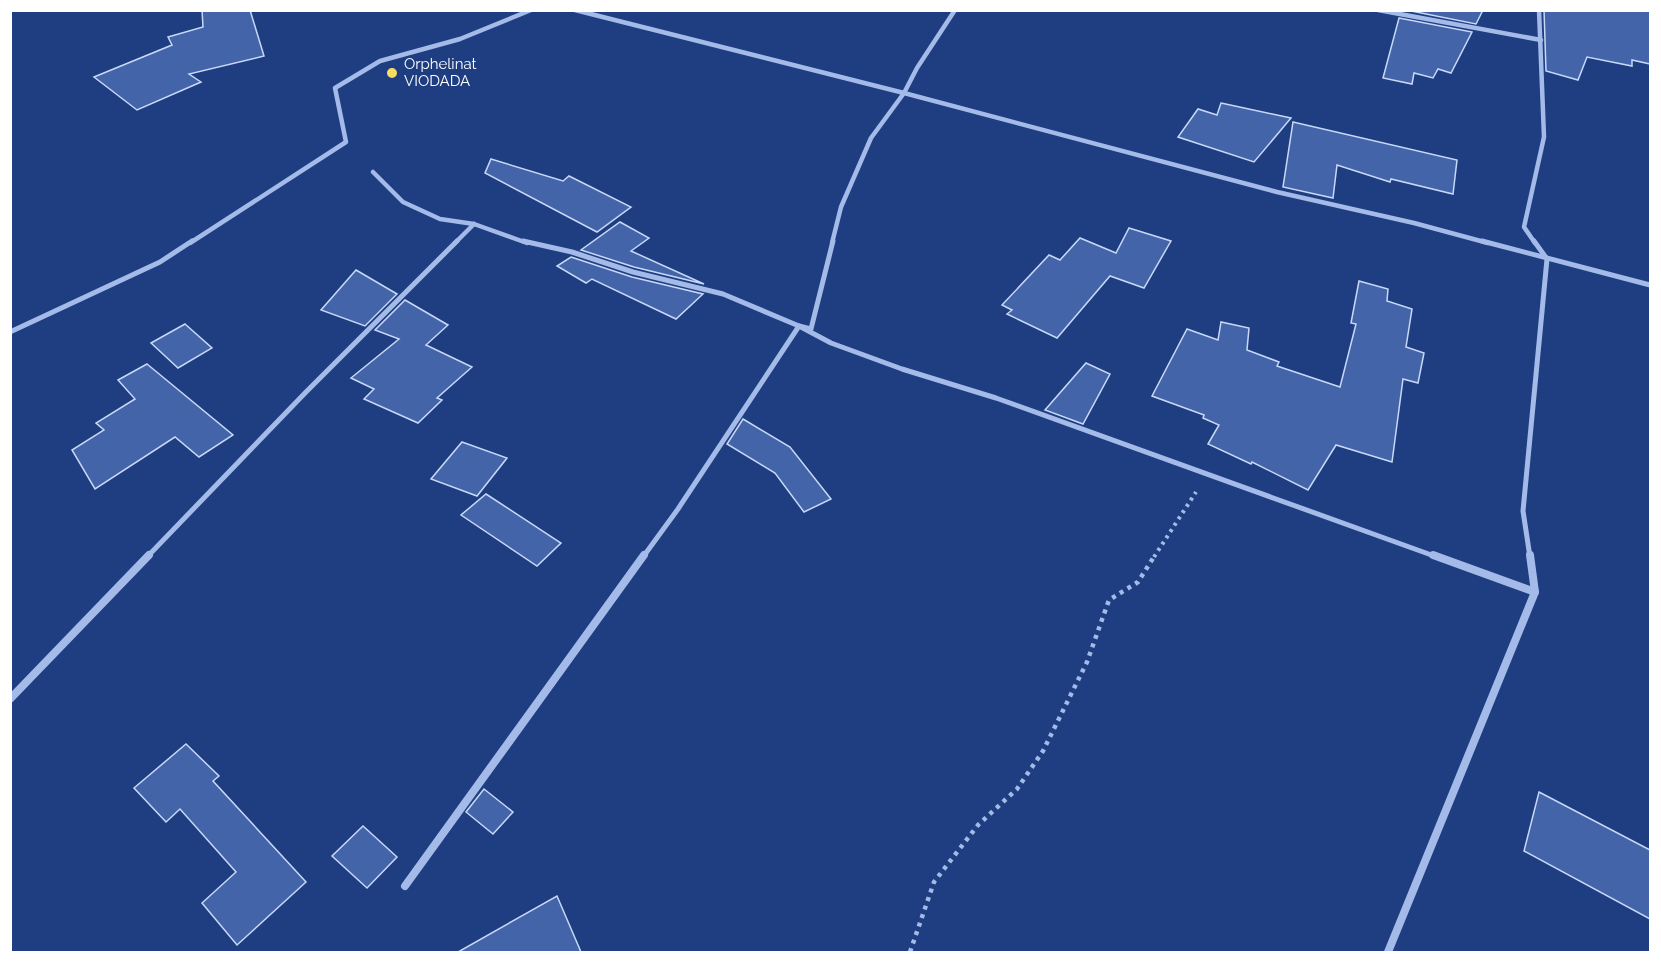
<svg xmlns="http://www.w3.org/2000/svg" width="1661" height="963" viewBox="0 0 1661 963" font-family="Raleway,sans-serif">
  <style>
    .building { fill: #4364a9; stroke: #c8d8f7; stroke-width: 1.5 }
    .lines { fill: none; stroke-linecap: round; stroke-linejoin: round }
    .path-far1 { stroke: #a4bbe9; stroke-width: 4; stroke-dasharray: 3 4.5; stroke-linecap: butt }
    .path { stroke: #a4bbe9; stroke-width: 4.5; stroke-dasharray: 4 5; stroke-linecap: butt }
    .minor-far2 { stroke: #a4bbe9; stroke-width: 4.5 }
    .minor-far1 { stroke: #a4bbe9; stroke-width: 5 }
    .minor { stroke: #a4bbe9; stroke-width: 8 }
    .poi-dot { fill: #f7de63; stroke: #1f3e81; stroke-width: 2 }
    .labels { text-anchor: middle; dominant-baseline: central; stroke-width: 4.5; stroke-linejoin: round; paint-order: stroke }
    .far-poi-label { font-size: 15px; fill: #fff; stroke: #1f3e81; text-anchor: start }
  </style>
  <rect width="100%" height="100%" fill="#1f3e81"/>
  <!-- building -->
  <g class="building">
    <path d="M202 10H250L264 56 189 74 201 82 137 110 94 77 172 45 168 37 203 27Z"/>
    <path d="M1406 10H1483L1476 24Z"/>
    <path d="M1544 10H1650V64L1632 60V66L1587 57 1578 80 1546 71Z"/>
    <path d="M1399 18 1472 32 1451 73 1438 69 1433 78 1414 73 1412 84 1383 78Z"/>
    <path d="M1221 103 1291 118 1254 162 1178 137 1198 109 1217 115Z"/>
    <path d="M1293 122 1457 160 1453 194 1391 179 1390 182 1337 165 1333 198 1283 187Z"/>
    <path d="M491 159 563 181 569 176 631 207 597 232 485 173Z"/>
    <path d="M620 222 649 238 631 251 704 284 634 267 581 250Z"/>
    <path d="M1129 228 1171 241 1144 288 1110 276 1057 338 1007 314 1012 310 1002 305 1049 255 1060 260 1080 238 1116 253Z"/>
    <path d="M571 257 632 277 703 294 676 319 592 279 586 283 557 266Z"/>
    <path d="M356 270 397 294 365 326 321 310Z"/>
    <path d="M1359 281 1388 289 1387 301 1412 309 1406 347 1424 353 1418 383 1403 379 1392 462 1336 445 1308 490 1252 462 1251 464 1208 444 1219 425 1203 418 1204 415 1152 396 1187 329 1218 340 1221 322 1249 328 1247 350 1279 362 1277 366 1340 387 1356 324 1351 323Z"/>
    <path d="M405 300 448 325 426 345 472 367 437 398 442 400 418 423 364 399 374 389 351 378 399 339 375 330Z"/>
    <path d="M185 324 212 348 178 368 151 343Z"/>
    <path d="M1086 363 1110 374 1083 424 1045 410Z"/>
    <path d="M147 364 233 435 199 457 175 437 95 489 72 450 104 430 96 423 135 399 118 380Z"/>
    <path d="M743 419 790 447 831 499 804 512 775 473 727 444Z"/>
    <path d="M462 442 507 458 477 496 431 479Z"/>
    <path d="M486 494 561 543 537 566 461 515Z"/>
    <path d="M186 744 219 776 213 781 306 882 237 945 202 903 236 872 180 809 166 822 134 788Z"/>
    <path d="M484 789 513 812 493 834 466 812Z"/>
    <path d="M1539 792 1650 850V919L1524 851Z"/>
    <path d="M363 826 397 857 367 888 332 856Z"/>
    <path d="M557 896 581 952H458Z"/>
  </g>
  <g class="lines">
    <!-- path-far1 -->
    <path class="path-far1" d="M1154 557 1196 492"/>
    <!-- path -->
    <path class="path" d="M910 952 934 882 978 825 1017 789 1043 751 1087 662 1109 600 1138 582 1155 555"/>
    <!-- minor-far2 -->
    <g class="minor-far2">
      <path d="M575 10 904 93 1277 192 1414 223 1488 243"/>
      <path d="M1378 10 1541 40"/>
      <path d="M373 172 403 202 440 219 474 224 527 243"/>
      <path d="M190 243 346 142 335 88 380 61 460 39 531 10"/>
      <path d="M455 243 474 224"/>
      <path d="M832 243 841 207 871 138 904 93 917 68 955 10"/>
      <path d="M1535 243 1524 227 1544 137 1539 10"/>
    </g>
    <!-- minor-far1 -->
    <g class="minor-far1">
      <path d="M523 241 572 252 633 272 723 294 799 326 831 343 902 369 996 398 1437 557"/>
      <path d="M1482 241 1650 285"/>
      <path d="M10 332 160 262 192 241"/>
      <path d="M147 557 306 392 457 241"/>
      <path d="M643 557 678 509 799 326 811 329 833 241"/>
      <path d="M1530 557 1523 511 1547 259 1534 241"/>
    </g>
    <!-- minor -->
    <g class="minor">
      <path d="M1433 555 1535 592"/>
      <path d="M10 699 149 555"/>
      <path d="M405 886 644 555"/>
      <path d="M1388 952 1535 592 1530 555"/>
    </g>
  </g>
  <!-- markers -->
  <circle class="poi-dot" cx="392" cy="73" r="6"/>
  <g class="labels">
    <!-- far-poi labels -->
    <g class="far-poi-label">
      <text x="404" y="64">Orphelinat<tspan x="404" dy="17">VIODADA</tspan></text>
    </g>
  </g>
  <!-- border -->
  <rect width="1661" height="963" fill="none" stroke="#ffffff" stroke-width="24"/>
</svg>
